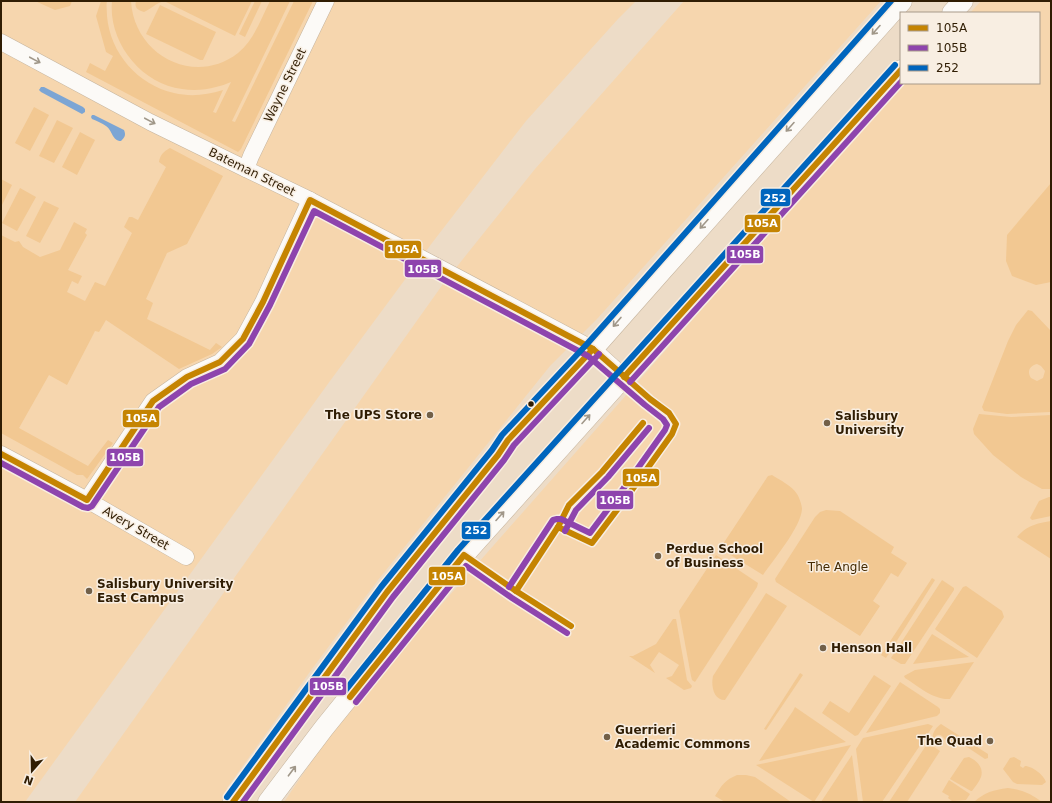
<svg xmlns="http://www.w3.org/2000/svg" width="1052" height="803" viewBox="0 0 1052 803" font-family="'DejaVu Sans',sans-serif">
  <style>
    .built { fill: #f6d6ae }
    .green { fill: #f2c892; fill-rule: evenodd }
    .water { fill: #7ca5d4 }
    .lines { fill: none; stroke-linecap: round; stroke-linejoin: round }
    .minor-casing { stroke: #c5b49e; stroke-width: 17 }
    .major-casing { stroke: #c5b49e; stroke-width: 21 }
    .minor { stroke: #fcfaf7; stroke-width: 16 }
    .major { stroke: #fcfaf7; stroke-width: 20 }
    .bus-1-casing { stroke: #f8eee2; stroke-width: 9 }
    .bus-2-casing { stroke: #f8eee2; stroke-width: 9 }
    .bus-3-casing { stroke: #f8eee2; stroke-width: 9 }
    .bus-1 { stroke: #c58401; stroke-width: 6 }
    .bus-2 { stroke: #8e44ad; stroke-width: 6 }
    .bus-3 { stroke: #0065bd; stroke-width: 6 }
    .oneway { stroke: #a09789 }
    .bus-dot { fill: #301d03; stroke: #f8eee2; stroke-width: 1.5 }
    .poi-dot { fill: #726048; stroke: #f8eee2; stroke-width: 1.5 }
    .labels { text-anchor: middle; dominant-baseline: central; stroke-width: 3; stroke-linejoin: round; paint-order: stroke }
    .street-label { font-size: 12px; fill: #301d03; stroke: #f8eee2 }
    .poi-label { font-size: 12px; font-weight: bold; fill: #301d03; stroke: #f8eee2; text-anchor: start }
    .park-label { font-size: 12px; fill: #442a01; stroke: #f8eee2 }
    .line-badge { stroke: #f8eee2; stroke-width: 1.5 }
    .badge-label { font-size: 11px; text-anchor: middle; font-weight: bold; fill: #fff }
  </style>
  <rect width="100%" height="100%" fill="#eddcc7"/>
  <!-- built -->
  <g class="built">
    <path d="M1 1H636L618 19 526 121 432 243 330 381 25 802H1Z"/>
    <path d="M684 1H881L597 319 550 366 378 580 312 669 227 788 228 789 221 802H75L443 284 535 169Z"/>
    <path d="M981 1H1049L1051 2V802H284L324 743 412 638 792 207 904 83H1039V13H970Z"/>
  </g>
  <!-- green -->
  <g class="green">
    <path d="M35 1H72L70 6 55 10Z"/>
    <path d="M101 1H107C106 6 107 11 107 16 110 53 138 85 174 93 191 97 206 95 223 90L213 112 216 113 231 82C226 84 221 86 216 87 206 90 193 91 182 89 141 84 108 42 112 1H131C134 55 194 87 238 53 254 40 261 19 270 1H290L232 121 235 122 294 1H313L241 149 238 152 86 72 90 63 105 71 113 56 106 52 96 16Z"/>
    <path d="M136 1H252L235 36 164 1C156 3 151 9 144 12 138 10 134 8 136 1Z"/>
    <path d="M255 1H262L245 37 239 34Z"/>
    <path d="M160 5 216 32 203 60H200L146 34Z"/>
    <path d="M34 107 49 115 30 151 15 143Z"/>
    <path d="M57 120 73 128 54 163 39 156Z"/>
    <path d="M80 132 95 140 77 175 62 167Z"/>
    <path d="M170 148 223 176 187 244 167 253 146 299 153 303 147 319 210 350 216 343 222 347 212 354 179 369 106 320 99 332 95 331 93 335 67 385 49 375 19 428 88 466 108 440 113 443 87 479 83 475H77L1 433V235L15 242 19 241 23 247 40 257 60 250 74 222 87 229 85 233 87 235 68 270 82 276 78 284 72 281 67 292 85 301 95 282 105 286 132 233 124 227 129 217H132L138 220 166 167 159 162C160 155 164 151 170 148Z"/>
    <path d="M1 179 12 185 1 207Z"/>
    <path d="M1051 183V282L1036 285 1012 276 1006 261 1007 235Z"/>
    <path d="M20 188 36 197 17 231 2 223Z"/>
    <path d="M44 201 59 208 40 243 26 236Z"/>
    <path d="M1028 310 1032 311 1051 331V412L1007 414 984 411 982 407 1008 341 1016 325ZM1037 364 1041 366 1045 371 1043 378 1037 381 1031 378C1027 372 1029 366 1037 364Z"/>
    <path d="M979 414 1011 417 1051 415V489H1042L1021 477 993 455 974 434 973 429Z"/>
    <path d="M772 475C780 480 792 486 797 494 799 497 802 505 802 509 801 527 774 559 763 575L721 549V547L768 476Z"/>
    <path d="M1049 497H1051V516L1032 520 1030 518 1039 501Z"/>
    <path d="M826 510 840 511 894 547 891 553 907 563 898 577 891 573 873 601 880 606 860 636 776 582 775 579 815 517 820 512Z"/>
    <path d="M1051 521V559L1017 537C1028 525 1035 524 1051 521Z"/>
    <path d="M716 555 758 583 757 587 695 682 692 680 691 676 679 611Z"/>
    <path d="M932 578 935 580 886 658 881 655Z"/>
    <path d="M942 580 954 588V590L905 664H901L891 658Z"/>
    <path d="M966 586 1002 611 1004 617 977 658 936 630 935 629 963 587Z"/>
    <path d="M766 593 787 606 725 700C713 700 711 685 713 676Z"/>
    <path d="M673 619H676L687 680 692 686 691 688 684 690 666 678 672 676 679 665 659 652 650 665 655 673 629 656H633L656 644Z"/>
    <path d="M932 634 969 657 913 664Z"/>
    <path d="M974 662 950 699C933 700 918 686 905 678L904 676 915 670Z"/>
    <path d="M800 673 803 675 766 730 764 729Z"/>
    <path d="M874 675 891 686 858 735 855 736 822 713 830 701 849 713Z"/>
    <path d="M900 682 938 707 940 709V713L937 716 866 733Z"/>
    <path d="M795 707 846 742 759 761 793 711Z"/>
    <path d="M928 724 933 726 882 802H863L856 749 863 738Z"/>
    <path d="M941 724 988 754V758L985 759 955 739 952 745C951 744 947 741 946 741 944 738 940 731 935 737 933 740 934 741 935 744 929 737 935 728 941 724Z"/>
    <path d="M851 745 814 802 756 765Z"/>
    <path d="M931 745 940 751 907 802H889L925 747Z"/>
    <path d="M852 755 858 802H821Z"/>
    <path d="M969 757C977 761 984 767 981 777 979 782 975 787 972 791H971L950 779 964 758Z"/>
    <path d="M1014 757 1021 761 1020 766 1023 768 1025 766C1032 766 1044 775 1046 782L1042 785 1017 784 1013 782 1003 769 1010 758Z"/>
    <path d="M737 775H746L755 777 791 802H725L715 796C722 785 725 780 737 775Z"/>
    <path d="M949 780 970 794 966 800 952 801 948 798 949 796 942 792Z"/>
    <path d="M1008 788C1020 789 1032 794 1042 802H974C985 792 993 790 1008 788Z"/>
  </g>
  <!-- water -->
  <g class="water">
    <path d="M41 87H44L83 107 85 109V112L82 114 41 92 39 90Z"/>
    <path d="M92 115H94L124 130C126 135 125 137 121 141 112 141 113 131 106 126 102 123 97 121 92 119L91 117Z"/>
  </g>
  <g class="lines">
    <defs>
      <g id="minor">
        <path d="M1 42 150 122 246 169 310 200 429 262 593 349 624 377"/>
        <path d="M246 169 251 156 326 1"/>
        <path d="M1 454 87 500 186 557"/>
        <path d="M87 500 153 401 187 377 220 362 243 339 263 302 310 200"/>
      </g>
      <g id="major">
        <path d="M952 13 963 1"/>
        <path d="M233 802 387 592 412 560 498 455 508 440 593 349 661 272 902 1"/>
        <path d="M268 802 324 728 464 555 691 302 901 70"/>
      </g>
    </defs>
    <!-- minor casing -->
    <use href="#minor" class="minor-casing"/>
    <!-- major casing -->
    <use href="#major" class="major-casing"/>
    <!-- minor -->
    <use href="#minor" class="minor"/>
    <!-- major -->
    <use href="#major" class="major"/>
    <defs>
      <g id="bus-1">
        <path d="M624 377 901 70"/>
        <path d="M1 454 87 500 153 401 187 377 220 362 243 339 263 302 310 200 593 349 650 399 669 413 676 424 672 434 629 494 592 543 558 527 516 591"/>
        <path d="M558 527 569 505 602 472 643 423"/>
        <path d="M350 697 464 555 516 591 571 626"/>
        <path d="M233 802 387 592 498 455 508 440 593 349"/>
      </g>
      <g id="bus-2">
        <path d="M630 382 901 82"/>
        <path d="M1 463 83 507 88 508 92 506 159 407 191 384 225 369 249 344 270 305 314 211 588 356 645 405 663 419 667 425 665 430 623 489 590 533 561 519H557L553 520 509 587"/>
        <path d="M565 531 576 510 608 477 649 428"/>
        <path d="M356 702 466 566 512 598 567 633"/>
        <path d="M243 802 393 597 504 460 514 445 599 354"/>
      </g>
      <g id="bus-3">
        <path d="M344 692 458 550 895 65"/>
        <path d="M227 797 381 587 492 450 502 435 587 344 891 1"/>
      </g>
    </defs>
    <!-- bus-1 casing -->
    <use href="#bus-1" class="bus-1-casing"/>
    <!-- bus-2 casing -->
    <use href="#bus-2" class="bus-2-casing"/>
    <!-- bus-3 casing -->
    <use href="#bus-3" class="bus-3-casing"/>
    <!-- bus-1 -->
    <use href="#bus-1" class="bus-1"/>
    <!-- bus-2 -->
    <use href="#bus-2" class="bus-2"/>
    <!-- bus-3 -->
    <use href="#bus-3" class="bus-3"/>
  </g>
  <!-- one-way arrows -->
  <defs><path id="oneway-shaft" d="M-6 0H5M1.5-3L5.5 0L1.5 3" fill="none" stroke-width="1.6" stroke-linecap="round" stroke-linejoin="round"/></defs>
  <g class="oneway">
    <use href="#oneway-shaft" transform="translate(876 30) rotate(132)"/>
    <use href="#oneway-shaft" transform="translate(35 60) rotate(28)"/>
    <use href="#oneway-shaft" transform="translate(150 121) rotate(28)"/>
    <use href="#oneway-shaft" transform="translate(790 127) rotate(132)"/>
    <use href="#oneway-shaft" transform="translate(704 224) rotate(132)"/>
    <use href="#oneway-shaft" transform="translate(617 322) rotate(131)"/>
    <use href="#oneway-shaft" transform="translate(586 419) rotate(-48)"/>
    <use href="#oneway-shaft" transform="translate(500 516) rotate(-48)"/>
    <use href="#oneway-shaft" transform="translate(292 771) rotate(-53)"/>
  </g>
  <!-- markers -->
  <circle class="bus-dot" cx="531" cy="404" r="3.5"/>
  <g class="poi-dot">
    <circle cx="430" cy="415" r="4"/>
    <circle cx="827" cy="423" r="4"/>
    <circle cx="658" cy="556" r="4"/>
    <circle cx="89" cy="591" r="4"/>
    <circle cx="823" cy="648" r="4"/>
    <circle cx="607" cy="737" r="4"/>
    <circle cx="990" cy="741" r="4"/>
  </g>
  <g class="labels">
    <!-- street labels -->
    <g class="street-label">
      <text transform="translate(285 85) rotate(-64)">Wayne Street</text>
      <text transform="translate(252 172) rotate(26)">Bateman Street</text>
      <text transform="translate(136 528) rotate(30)">Avery Street</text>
    </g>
    <!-- poi labels -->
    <g class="poi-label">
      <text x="422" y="415" text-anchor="end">The UPS Store</text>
      <text x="835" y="416">Salisbury<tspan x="835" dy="14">University</tspan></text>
      <text x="666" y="549">Perdue School<tspan x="666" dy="14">of Business</tspan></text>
      <text x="97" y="584">Salisbury University<tspan x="97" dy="14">East Campus</tspan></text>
      <text x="831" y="648">Henson Hall</text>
      <text x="615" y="730">Guerrieri<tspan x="615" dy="14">Academic Commons</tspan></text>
      <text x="982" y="741" text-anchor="end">The Quad</text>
    </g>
    <!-- park labels -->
    <g class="park-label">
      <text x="838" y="567">The Angle</text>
    </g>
  </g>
  <g class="line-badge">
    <rect x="760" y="188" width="31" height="19" rx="4" fill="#0065bd"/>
    <rect x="744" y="214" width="37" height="19" rx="4" fill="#c58401"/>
    <rect x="384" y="240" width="38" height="19" rx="4" fill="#c58401"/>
    <rect x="726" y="245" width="38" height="19" rx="4" fill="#8e44ad"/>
    <rect x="404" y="259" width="38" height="19" rx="4" fill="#8e44ad"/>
    <rect x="122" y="409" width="38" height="19" rx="4" fill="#c58401"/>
    <rect x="106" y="448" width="38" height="19" rx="4" fill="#8e44ad"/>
    <rect x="622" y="468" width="38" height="19" rx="4" fill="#c58401"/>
    <rect x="596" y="490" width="38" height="20" rx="4" fill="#8e44ad"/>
    <rect x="461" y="521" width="30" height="19" rx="4" fill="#0065bd"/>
    <rect x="428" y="566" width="38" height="20" rx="4" fill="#c58401"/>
    <rect x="309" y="677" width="38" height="19" rx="4" fill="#8e44ad"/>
  </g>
  <g class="badge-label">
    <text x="775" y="202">252</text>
    <text x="762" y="227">105A</text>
    <text x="403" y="253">105A</text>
    <text x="745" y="258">105B</text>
    <text x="423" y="273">105B</text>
    <text x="141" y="422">105A</text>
    <text x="125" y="461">105B</text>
    <text x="641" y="482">105A</text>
    <text x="615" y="504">105B</text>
    <text x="476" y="534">252</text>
    <text x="447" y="580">105A</text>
    <text x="328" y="690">105B</text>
  </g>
  <!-- border -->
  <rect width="1052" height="803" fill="none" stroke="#301d03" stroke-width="4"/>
  <!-- legend -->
  <rect x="900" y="12" width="140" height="72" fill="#f8eee2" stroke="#a89a89"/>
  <rect x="908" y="25" width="20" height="6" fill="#c58401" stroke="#a89a89"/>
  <text x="936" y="32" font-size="12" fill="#301d03">105A</text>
  <rect x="908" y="45" width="20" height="6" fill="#8e44ad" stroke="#a89a89"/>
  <text x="936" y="52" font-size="12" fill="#301d03">105B</text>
  <rect x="908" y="65" width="20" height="6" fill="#0065bd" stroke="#a89a89"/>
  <text x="936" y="72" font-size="12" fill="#301d03">252</text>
  <!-- north arrow -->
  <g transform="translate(32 771) rotate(200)" stroke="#f8eee2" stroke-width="3" paint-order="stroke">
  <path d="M0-3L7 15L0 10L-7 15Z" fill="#301d03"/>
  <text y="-6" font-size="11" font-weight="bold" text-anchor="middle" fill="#301d03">N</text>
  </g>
</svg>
